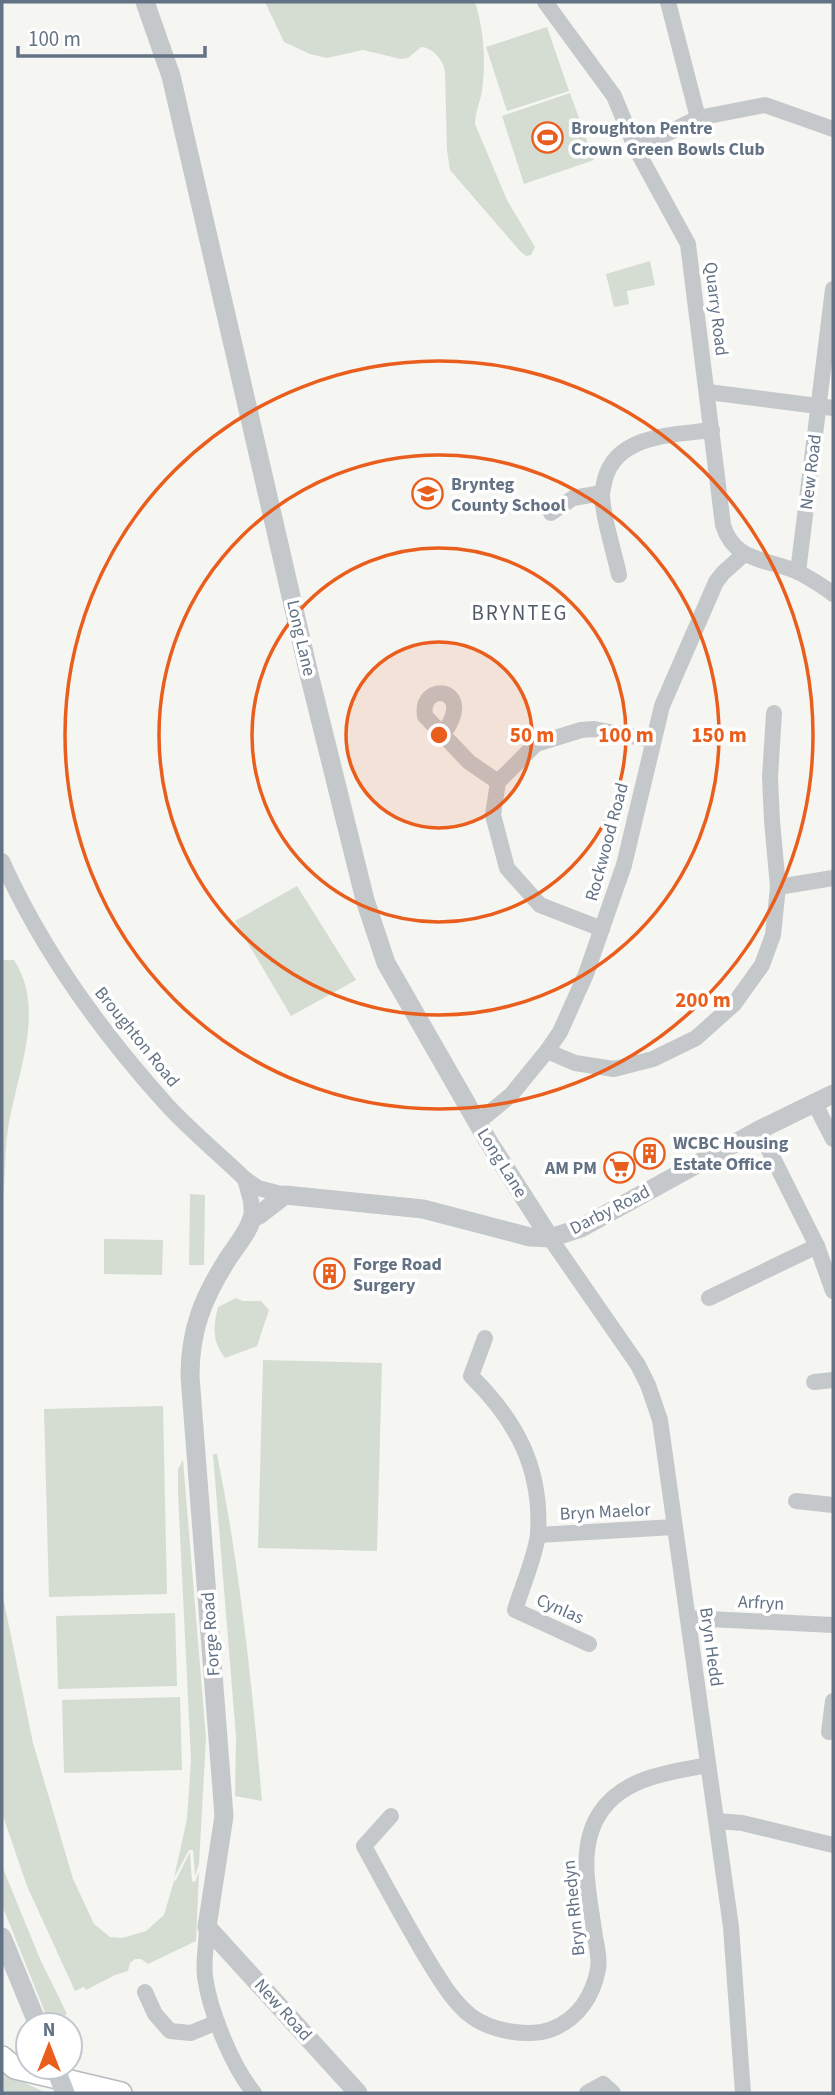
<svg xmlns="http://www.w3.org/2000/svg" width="835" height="2095" viewBox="0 0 835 2095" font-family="'Source Sans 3',sans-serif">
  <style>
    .green { fill: #d5ddd2 }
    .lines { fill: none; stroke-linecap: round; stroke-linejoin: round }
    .secondary-casing { stroke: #b7bbc0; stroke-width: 24 }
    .minor { stroke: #c5c8cb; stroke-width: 16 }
    .tertiary { stroke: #c5c8cb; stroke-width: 19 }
    .secondary { stroke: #fff; stroke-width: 21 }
    .tertiary-bridge { stroke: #c5c8cb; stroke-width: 19 }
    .ring { fill: none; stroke: #ea5e1d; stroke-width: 3.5 }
    .labels { text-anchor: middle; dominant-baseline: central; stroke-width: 7; stroke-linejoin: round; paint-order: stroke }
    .poi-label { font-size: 18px; font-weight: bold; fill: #637284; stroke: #fff; text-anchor: start }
    .street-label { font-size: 18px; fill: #637284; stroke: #fff }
    .quarter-label { font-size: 21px; letter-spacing: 2px; fill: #515c68; stroke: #fff }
    .centre { fill: #ea5e1d; stroke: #fff; stroke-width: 3.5 }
    .ring-label { font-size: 21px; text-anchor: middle; font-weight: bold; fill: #ea5e1d; stroke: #fff; stroke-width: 7; stroke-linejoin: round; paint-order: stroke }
  </style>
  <rect width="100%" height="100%" fill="#f5f5f1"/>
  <!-- green -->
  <g class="green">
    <path d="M265 2H475C484 30 486 62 482 91 480 103 475 112 475 124L507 200 535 247 531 255 526 256 520 251 450 170 447 150 445 72C443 60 434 48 421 47L408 58 401 59 363 50 327 58 310 54 284 42Z"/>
    <path d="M547 27 569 91 507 111 486 47Z"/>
    <path d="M570 93 594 160 524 184 502 116Z"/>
    <path d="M650 261 655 285 627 291 629 304 614 307 606 274Z"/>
    <path d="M297 886 356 980 291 1016 235 921Z"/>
    <path d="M3 960H14C47 1010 16 1075 8 1129 4 1154 6 1180 2 1205Z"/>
    <path d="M190 1194 205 1195 204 1265H189Z"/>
    <path d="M104 1239 163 1240 162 1275 104 1274Z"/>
    <path d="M236 1298 243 1301H261L269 1310 257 1346 225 1358C212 1341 213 1327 218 1307Z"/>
    <path d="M263 1360 382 1363 377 1551 258 1548Z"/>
    <path d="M163 1406 167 1594 49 1597 44 1409Z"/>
    <path d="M213 1454H217C240 1568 252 1684 262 1801L235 1796 236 1737Z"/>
    <path d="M183 1460 206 1738 199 1864 195 1876 193 1850H189L174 1878 187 1819 191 1760 178 1493V1469Z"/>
    <path d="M2 1592 33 1743 73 1879 94 1924 110 1937 122 1938 146 1931 164 1915 174 1881 176 1880 190 1852 192 1881 195 1882 199 1872 196 1941 148 1964 141 1959H135L130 1963 128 1971 115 1975 86 1990 84 1987 75 1991 27 1886 2 1813Z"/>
    <path d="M175 1613 177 1686 58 1689 56 1616Z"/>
    <path d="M180 1697 182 1770 64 1773 62 1700Z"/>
    <path d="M2 1866 40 1959 67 2014 55 2025H50L2 1905Z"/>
    <path d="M2 2072 44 2092 45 2093H2Z"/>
  </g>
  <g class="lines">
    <defs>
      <path id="secondary" d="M2 2057 15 2068 121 2093"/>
    </defs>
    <!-- secondary casing -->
    <use href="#secondary" class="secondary-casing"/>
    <!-- minor -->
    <g class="minor">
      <path d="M545 2 614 96 636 149 688 244 723 525C735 564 769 558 800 573 811 579 823 586 833 594"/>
      <path d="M668 2 698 118"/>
      <path d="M636 149 698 118 765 105 833 129"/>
      <path d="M708 392 833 408"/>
      <path d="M551 513 573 498 602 493"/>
      <path d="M798 572 833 289"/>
      <path d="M619 575C614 550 603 520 602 495 602 490 604 484 605 479 617 434 674 435 712 430"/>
      <path d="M443 734C478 687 419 680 425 716L469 762 498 782"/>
      <path d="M2 861C42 950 101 1032 167 1105 191 1131 219 1154 245 1179L258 1188 285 1195"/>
      <path d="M778 887 833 878"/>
      <path d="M602 929 540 905 507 868 493 815 498 782 536 744 581 730 594 729 652 740"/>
      <path d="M547 1051 575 1063 614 1069 653 1059 696 1038 734 1004 762 965 773 935 778 887 772 821 770 777 774 713"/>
      <path d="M814 1102 833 1139"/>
      <path d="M477 1123 511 1095 547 1051 560 1032 586 974 624 865 662 706 716 582 723 573 744 554"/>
      <path d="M759 1130 817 1246 833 1291"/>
      <path d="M245 1179 251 1201 252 1218"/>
      <path d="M550 1238 638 1365 648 1385 660 1420 731 1927 743 2093"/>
      <path d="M709 1298 817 1246"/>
      <path d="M485 1338 471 1376C516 1420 542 1468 538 1533 537 1552 521 1590 515 1610L589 1644"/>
      <path d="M814 1382 833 1380"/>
      <path d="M796 1501 833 1505"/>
      <path d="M538 1535 674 1527"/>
      <path d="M688 1618 833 1625"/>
      <path d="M829 1732 833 1701"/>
      <path d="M391 1816 364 1846C385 1885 406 1924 429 1962 441 1981 453 2002 471 2016 491 2031 529 2038 552 2029 578 2019 593 1996 598 1969 600 1959 597 1947 595 1937 590 1897 576 1849 600 1813 623 1777 671 1772 708 1765"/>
      <path d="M717 1821 742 1823 833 1845"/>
      <path d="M207 1927C207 1943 203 1961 205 1977 210 2012 232 2066 254 2093"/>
      <path d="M145 1992 155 2014 170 2031 191 2033 217 2022"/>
      <path d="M587 2093 603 2084 613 2093"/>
    </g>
    <!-- tertiary -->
    <g class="tertiary">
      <path d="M145 2 171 76 308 670 365 900 386 963 488 1141 550 1238"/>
      <path d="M2 1937 38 2025"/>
      <path d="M358 2093 207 1927 224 1816 190 1376C190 1330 203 1298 227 1260 236 1246 248 1233 252 1218L259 1215 285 1195 423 1209 530 1237 550 1238 581 1228 759 1130 833 1094"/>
    </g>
    <!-- secondary -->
    <use href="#secondary" class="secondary"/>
    <!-- tertiary-bridge -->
    <path class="tertiary-bridge" d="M55 2067 65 2093"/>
  </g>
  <!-- distance rings -->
  <circle cx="439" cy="735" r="93" fill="#ea5e1d" fill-opacity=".12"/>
  <g class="ring">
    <circle cx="439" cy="735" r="93"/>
    <circle cx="439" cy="735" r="187"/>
    <circle cx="439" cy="735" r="280"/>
    <circle cx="439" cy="735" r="374"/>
  </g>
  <!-- icons -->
  <defs>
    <symbol id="stadium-ring" viewBox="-11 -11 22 22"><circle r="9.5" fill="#fff" stroke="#ea5e1d" stroke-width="1.5"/><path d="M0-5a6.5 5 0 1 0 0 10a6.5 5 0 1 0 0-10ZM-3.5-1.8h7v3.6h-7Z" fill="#ea5e1d"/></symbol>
    <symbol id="school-ring" viewBox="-11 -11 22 22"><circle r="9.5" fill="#fff" stroke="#ea5e1d" stroke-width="1.5"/><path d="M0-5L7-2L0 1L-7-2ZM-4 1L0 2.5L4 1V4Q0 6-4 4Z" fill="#ea5e1d"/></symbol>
    <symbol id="building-ring" viewBox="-11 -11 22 22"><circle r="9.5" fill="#fff" stroke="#ea5e1d" stroke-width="1.5"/><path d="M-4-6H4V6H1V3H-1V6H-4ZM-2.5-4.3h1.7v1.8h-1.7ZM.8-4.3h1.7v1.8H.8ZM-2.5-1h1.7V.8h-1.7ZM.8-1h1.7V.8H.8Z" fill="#ea5e1d"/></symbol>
    <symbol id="supermarket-ring" viewBox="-11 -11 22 22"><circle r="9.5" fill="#fff" stroke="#ea5e1d" stroke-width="1.5"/><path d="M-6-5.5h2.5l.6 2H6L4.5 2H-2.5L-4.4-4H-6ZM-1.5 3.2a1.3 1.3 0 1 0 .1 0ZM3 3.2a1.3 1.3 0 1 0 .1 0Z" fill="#ea5e1d"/></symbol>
  </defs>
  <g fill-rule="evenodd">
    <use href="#stadium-ring" x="530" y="120" width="35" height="35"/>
    <use href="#school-ring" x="410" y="476" width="35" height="35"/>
    <use href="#building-ring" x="632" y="1136" width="35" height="35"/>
    <use href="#supermarket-ring" x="602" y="1150" width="35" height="35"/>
    <use href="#building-ring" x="312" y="1256" width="35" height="35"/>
  </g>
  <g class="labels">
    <!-- poi labels -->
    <g class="poi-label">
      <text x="571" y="128">Broughton Pentre<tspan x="571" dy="21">Crown Green Bowls Club</tspan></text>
      <text x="451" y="484">Brynteg<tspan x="451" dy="21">County School</tspan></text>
      <text x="673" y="1143">WCBC Housing<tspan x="673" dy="21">Estate Office</tspan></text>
      <text x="597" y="1168" text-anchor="end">AM PM</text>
      <text x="353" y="1264">Forge Road<tspan x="353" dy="21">Surgery</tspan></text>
    </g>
    <!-- street labels -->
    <g class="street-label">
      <text transform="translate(716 309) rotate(83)">Quarry Road</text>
      <text transform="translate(811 472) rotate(-83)">New Road</text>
      <text transform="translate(301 638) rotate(77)">Long Lane</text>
      <text transform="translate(607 842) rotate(-75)">Rockwood Road</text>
      <text transform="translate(137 1037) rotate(51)">Broughton Road</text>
      <text transform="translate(502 1163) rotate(58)">Long Lane</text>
      <text transform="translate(610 1210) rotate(-27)">Darby Road</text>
      <text transform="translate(605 1512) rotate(-3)">Bryn Maelor</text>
      <text transform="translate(761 1603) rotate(3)">Arfryn</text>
      <text transform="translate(560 1609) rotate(24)">Cynlas</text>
      <text transform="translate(211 1634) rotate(-94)">Forge Road</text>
      <text transform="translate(711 1647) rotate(82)">Bryn Hedd</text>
      <text transform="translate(574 1908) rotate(-96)">Bryn Rhedyn</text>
      <text transform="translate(283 2010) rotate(48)">New Road</text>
    </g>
    <!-- quarter labels -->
    <g class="quarter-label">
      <text x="520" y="613">BRYNTEG</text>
    </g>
  </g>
  <circle cx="439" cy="735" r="10" class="centre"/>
  <g class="ring-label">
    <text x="532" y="742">50 m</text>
    <text x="626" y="742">100 m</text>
    <text x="719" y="742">150 m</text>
    <text x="703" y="1007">200 m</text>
  </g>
  <!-- border -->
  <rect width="835" height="2095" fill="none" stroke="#637284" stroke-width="7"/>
  <!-- north arrow -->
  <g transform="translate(49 2046)"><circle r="33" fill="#ffffff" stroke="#c1c7ce" stroke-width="2"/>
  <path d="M0-5L12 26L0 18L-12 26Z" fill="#ea5e1d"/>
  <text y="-10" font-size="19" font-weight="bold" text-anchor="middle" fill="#637284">N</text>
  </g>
  <!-- scale -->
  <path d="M18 46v10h187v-10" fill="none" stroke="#637284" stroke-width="3.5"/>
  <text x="28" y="46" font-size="21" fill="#637284" stroke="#ffffff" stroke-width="5" paint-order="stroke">100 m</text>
</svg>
